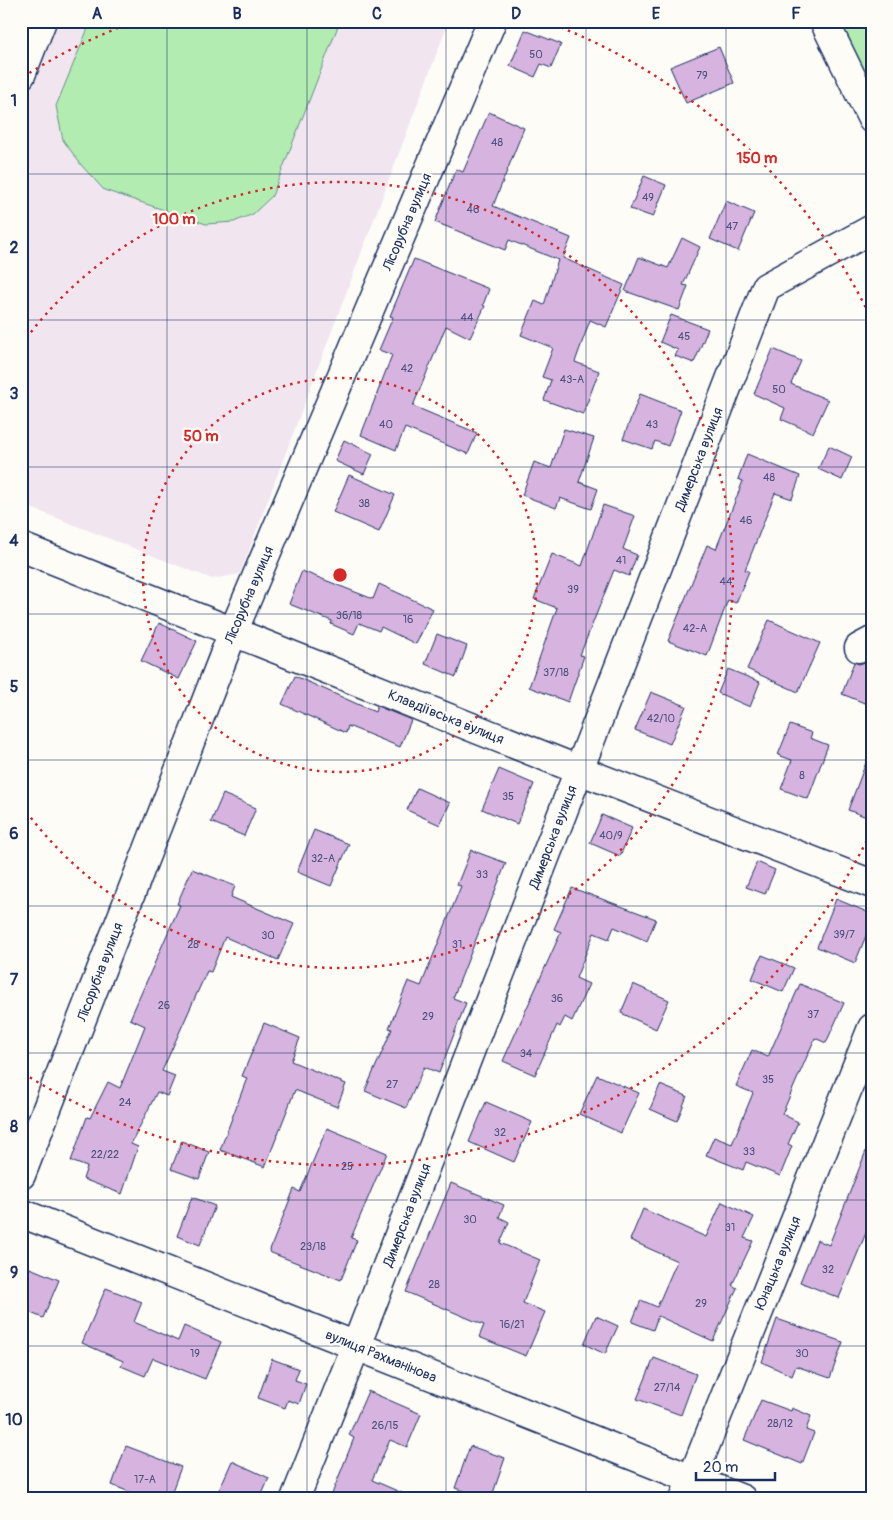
<svg xmlns="http://www.w3.org/2000/svg" width="893" height="1520" viewBox="0 0 893 1520" font-family="Pangolin,sans-serif">
  <style>
    .built { fill: #f1e6f0 }
    .green { fill: #b2ecb1; stroke: #668e88 }
    .building { fill: #d6b4df; stroke: #1b2f5e }
    .lines { fill: none; stroke-linecap: round; stroke-linejoin: round }
    .minor-casing { stroke: #1b2f5e; stroke-width: 31 }
    .minor { stroke: #fdfcf7; stroke-width: 28 }
    .grid { fill: none; stroke: #1b2f5e; stroke-width: 1; stroke-opacity: 0.55 }
    .ring { fill: none; stroke: #d62828; stroke-width: 2.5; stroke-dasharray: 2.5 5 }
    .labels { text-anchor: middle; dominant-baseline: central; stroke-width: 4.5; stroke-linejoin: round; paint-order: stroke }
    .number-label { font-size: 11px; fill: #4a507e }
    .street-label { font-size: 14px; fill: #1b2f5e; stroke: #fdfcf7 }
    .centre { fill: #d62828; stroke: #fdfcf7; stroke-width: 2.5 }
    .ring-label { font-size: 15px; text-anchor: middle; font-weight: bold; fill: #d62828; stroke: #fdfcf7; stroke-width: 4.5; stroke-linejoin: round; paint-order: stroke }
    .neatline { fill: none; stroke: #1b2f5e; stroke-width: 2 }
    .grid-label { font-size: 16px; text-anchor: middle; font-weight: bold; fill: #1b2f5e }
  </style>
  <rect width="100%" height="100%" fill="#fdfcf7"/>
  <filter id="ink" filterUnits="userSpaceOnUse"><feTurbulence type="fractalNoise" baseFrequency=".02" numOctaves="2"/><feDisplacementMap in="SourceGraphic" scale="10" xChannelSelector="R" yChannelSelector="G"/><feConvolveMatrix kernelMatrix="1 2 1 2 8 2 1 2 1" color-interpolation-filters="sRGB"/></filter>
  <g filter="url(#ink)">
    <!-- built -->
    <path class="built" d="M21 21H449L240 574 212 579 21 504Z"/>
    <!-- green -->
    <g class="green">
      <path d="M91 21H340L272 196 253 214 234 222 206 224 104 190 82 166 63 140 56 106Z"/>
      <path d="M834 21H872V100Z"/>
    </g>
    <!-- building -->
    <g class="building">
      <path d="M525 30 561 44 551 68 541 64 535 77 510 66Z"/>
      <path d="M719 47 734 83 686 103 670 67Z"/>
      <path d="M489 112 524 128 493 206 571 238 563 258 624 285 606 327 590 320 575 362 599 371 583 414 544 400 551 380 542 377 553 348 521 335 535 301 544 305 558 260 509 240 505 250 435 222 456 169 463 172Z"/>
      <path d="M644 176 666 185 653 217 630 209Z"/>
      <path d="M726 201 754 213 738 251 710 239Z"/>
      <path d="M682 238 700 247 683 285 688 286 679 310 625 291 639 257 668 268Z"/>
      <path d="M414 259 489 289 483 305 485 306 470 338 446 326 413 406 477 433 468 454 405 428 396 450 361 435 392 355 379 350 393 317 390 316Z"/>
      <path d="M671 315 708 329 694 363 675 356 678 350 660 342Z"/>
      <path d="M773 349 801 361 791 384 828 400 813 433 781 419 785 408 754 394Z"/>
      <path d="M640 394 681 410 668 446 655 441 652 449 623 439Z"/>
      <path d="M564 429 594 438 579 482 598 489 591 509 560 498 556 508 522 495 534 462 551 468Z"/>
      <path d="M344 440 373 454 364 474 335 461Z"/>
      <path d="M829 446 852 457 842 480 818 469Z"/>
      <path d="M747 454 800 476 792 499 775 493 745 570 749 571 736 603 728 600 707 656 668 641 707 545 716 549 743 481 738 479Z"/>
      <path d="M349 475 395 495 379 532 333 512Z"/>
      <path d="M603 505 635 516 623 549 637 555 629 576 614 570 580 655 584 656 568 702 529 687 557 608 534 599 552 554 582 566Z"/>
      <path d="M302 571 373 599 379 584 433 609 416 644 381 627 379 631 359 623 354 634 331 624 332 621 289 604Z"/>
      <path d="M769 620 820 643 798 692 747 669Z"/>
      <path d="M159 623 197 641 179 679 141 661Z"/>
      <path d="M437 634 467 646 456 677 425 664Z"/>
      <path d="M872 659V706L842 694 854 662 859 664Z"/>
      <path d="M728 669 760 682 750 707 718 693Z"/>
      <path d="M295 676 375 712 377 706 411 720 400 747 348 726 346 733 282 704Z"/>
      <path d="M651 692 686 706 670 744 635 730Z"/>
      <path d="M790 725 812 733 810 738 828 745 808 799 781 789 792 760 778 755Z"/>
      <path d="M870 752 872 753V819L848 810Z"/>
      <path d="M499 769 534 784 517 824 482 809Z"/>
      <path d="M417 788 450 803 440 825 407 810Z"/>
      <path d="M223 794 256 808 244 836 211 822Z"/>
      <path d="M602 815 632 828 620 856 590 843Z"/>
      <path d="M314 830 349 844 331 886 297 872Z"/>
      <path d="M471 850 506 863 453 998 466 1003 439 1073 424 1067 406 1108 365 1091 392 1029 389 1028 408 981 421 986 461 886 457 885Z"/>
      <path d="M757 862 775 870 765 894 746 887Z"/>
      <path d="M192 869 235 886 231 897 294 924 278 960 225 937 211 972 207 971 162 1071 175 1076 167 1096 157 1092 131 1144 138 1147 122 1194 83 1179 87 1167 71 1161 87 1117 90 1118 108 1082 120 1088 145 1026 130 1019 180 905 177 904Z"/>
      <path d="M572 888 656 919 647 941 614 927 609 939 594 933 576 978 589 984 572 1021 565 1017 560 1027 557 1025 535 1075 503 1061 561 932 554 929Z"/>
      <path d="M836 899 872 914V921L855 963 817 947Z"/>
      <path d="M762 955 794 968 783 992 752 979Z"/>
      <path d="M633 984 669 1000 656 1029 621 1013Z"/>
      <path d="M800 984 844 1003 826 1043 815 1038 782 1114 798 1122 788 1144 792 1146 780 1176 746 1162 743 1170 706 1155 714 1137 732 1144 753 1093 736 1086 752 1050 768 1057Z"/>
      <path d="M264 1023 300 1038 291 1061 346 1084 337 1107 295 1090 265 1167 220 1150 247 1078 242 1076Z"/>
      <path d="M597 1075 639 1093 621 1133 579 1114Z"/>
      <path d="M660 1085 687 1096 677 1121 650 1109Z"/>
      <path d="M486 1102 532 1122 514 1162 469 1142Z"/>
      <path d="M327 1128 387 1153 351 1238 357 1240 341 1280 269 1252 294 1189 300 1192Z"/>
      <path d="M182 1141 209 1152 199 1179 171 1169Z"/>
      <path d="M870 1141 872 1235 866 1233 839 1298 800 1282 817 1240 829 1245Z"/>
      <path d="M451 1183 504 1205 499 1217 509 1222 500 1243 540 1260 523 1303 545 1312 526 1356 479 1337 484 1325 406 1292Z"/>
      <path d="M192 1197 215 1206 200 1245 177 1236Z"/>
      <path d="M722 1202 754 1217 744 1238 753 1241 732 1285 737 1288 713 1341 658 1316 653 1330 632 1322 641 1300 657 1307 677 1261 630 1240 643 1209 706 1237Z"/>
      <path d="M30 1268 59 1280 43 1318 21 1309V1288Z"/>
      <path d="M106 1288 142 1302 134 1322 178 1341 184 1326 221 1342 205 1379 153 1358 145 1376 121 1366 123 1361 82 1343Z"/>
      <path d="M596 1316 618 1326 605 1354 584 1344Z"/>
      <path d="M777 1319 843 1342 830 1378 796 1366 792 1376 762 1362Z"/>
      <path d="M654 1358 696 1374 681 1415 637 1399Z"/>
      <path d="M272 1359 299 1369 295 1380 306 1384 299 1404 288 1400 285 1408 258 1398Z"/>
      <path d="M368 1391 421 1414 407 1447 390 1440 372 1480 416 1499H330L354 1438 349 1435Z"/>
      <path d="M761 1400 791 1411 792 1408 811 1416 806 1430 814 1433 802 1464 744 1440Z"/>
      <path d="M126 1446 181 1467 169 1499H147L112 1485Z"/>
      <path d="M470 1446 505 1458 491 1499 455 1488Z"/>
      <path d="M232 1461 269 1478 260 1499H215Z"/>
    </g>
    <g class="lines">
      <defs>
        <g id="minor">
          <path d="M824 21 872 119"/>
          <path d="M21 75 42 21"/>
          <path d="M21 547 579 770 872 884"/>
          <path d="M859 648 872 641"/>
          <path d="M21 1175 233 632 492 21"/>
          <path d="M21 1213 742 1499"/>
          <path d="M295 1499 356 1346 766 287 872 229"/>
          <path d="M684 1499 872 1028"/>
        </g>
      </defs>
      <!-- minor casing -->
      <use href="#minor" class="minor-casing"/>
      <!-- minor -->
      <use href="#minor" class="minor"/>
    </g>
  </g>
  <!-- grid -->
  <path class="grid" d="M167 21V1499M307 21V1499M446 21V1499M586 21V1499M726 21V1499M21 174H872M21 320H872M21 467H872M21 614H872M21 760H872M21 906H872M21 1053H872M21 1200H872M21 1346H872"/>
  <!-- distance rings -->
  <g class="ring">
    <circle cx="340" cy="575" r="197"/>
    <path d="M22 344A393 393 0 1 1 22 806"/>
    <path d="M870 834A590 590 0 0 1 23 1073M23 77A590 590 0 0 1 133 22M547 22A590 590 0 0 1 870 316"/>
  </g>
  <g class="labels">
    <!-- number labels -->
    <g class="number-label">
      <text x="536" y="54">50</text>
      <text x="702" y="75">79</text>
      <text x="497" y="142">48</text>
      <text x="648" y="197">49</text>
      <text x="473" y="209">46</text>
      <text x="732" y="226">47</text>
      <text x="467" y="317">44</text>
      <text x="684" y="336">45</text>
      <text x="407" y="368">42</text>
      <text x="572" y="379">43-А</text>
      <text x="779" y="389">50</text>
      <text x="386" y="424">40</text>
      <text x="652" y="424">43</text>
      <text x="769" y="477">48</text>
      <text x="364" y="503">38</text>
      <text x="746" y="520">46</text>
      <text x="621" y="560">41</text>
      <text x="726" y="581">44</text>
      <text x="573" y="589">39</text>
      <text x="349" y="615">36/18</text>
      <text x="408" y="619">16</text>
      <text x="695" y="628">42-А</text>
      <text x="556" y="672">37/18</text>
      <text x="661" y="718">42/10</text>
      <text x="802" y="775">8</text>
      <text x="508" y="796">35</text>
      <text x="611" y="835">40/9</text>
      <text x="323" y="858">32-А</text>
      <text x="482" y="874">33</text>
      <text x="844" y="934">39/7</text>
      <text x="268" y="935">30</text>
      <text x="193" y="944">28</text>
      <text x="457" y="944">31</text>
      <text x="557" y="998">36</text>
      <text x="164" y="1005">26</text>
      <text x="813" y="1014">37</text>
      <text x="428" y="1016">29</text>
      <text x="526" y="1053">34</text>
      <text x="768" y="1079">35</text>
      <text x="392" y="1084">27</text>
      <text x="125" y="1102">24</text>
      <text x="500" y="1132">32</text>
      <text x="749" y="1151">33</text>
      <text x="105" y="1154">22/22</text>
      <text x="347" y="1166">25</text>
      <text x="470" y="1219">30</text>
      <text x="730" y="1227">31</text>
      <text x="313" y="1246">23/18</text>
      <text x="828" y="1269">32</text>
      <text x="434" y="1284">28</text>
      <text x="701" y="1303">29</text>
      <text x="512" y="1324">16/21</text>
      <text x="195" y="1353">19</text>
      <text x="802" y="1353">30</text>
      <text x="667" y="1387">27/14</text>
      <text x="780" y="1423">28/12</text>
      <text x="385" y="1425">26/15</text>
      <text x="145" y="1479">17-А</text>
    </g>
    <!-- street labels -->
    <g class="street-label">
      <text transform="translate(407 222) rotate(-67)">Лісорубна вулиця</text>
      <text transform="translate(699 459) rotate(-69)">Димерська вулиця</text>
      <text transform="translate(249 595) rotate(-67)">Лісорубна вулиця</text>
      <text transform="translate(446 717) rotate(22)">Клавдіївська вулиця</text>
      <text transform="translate(553 837) rotate(-69)">Димерська вулиця</text>
      <text transform="translate(100 972) rotate(-69)">Лісорубна вулиця</text>
      <text transform="translate(407 1215) rotate(-69)">Димерська вулиця</text>
      <text transform="translate(778 1263) rotate(-68)">Юнацька вулиця</text>
      <text transform="translate(381 1356) rotate(22)">вулиця Рахманінова</text>
    </g>
  </g>
  <circle cx="340" cy="575" r="8" class="centre"/>
  <g class="ring-label">
    <text x="757" y="163">150 m</text>
    <text x="174" y="224">100 m</text>
    <text x="201" y="441">50 m</text>
  </g>
  <!-- margin -->
  <rect width="893" height="1520" fill="none" stroke="#fdfcf7" stroke-width="55"/>
  <!-- scale -->
  <path d="M696 1472v8h79v-8" fill="none" stroke="#1b2f5e" stroke-width="2.5"/>
  <text x="703" y="1472" font-size="15" fill="#1b2f5e" stroke="#fdfcf7" stroke-width="4" paint-order="stroke">20 m</text>
  <rect x="28" y="28" width="838" height="1464" class="neatline"/>
  <g class="grid-label">
    <text x="97" y="19">A</text>
    <text x="237" y="19">B</text>
    <text x="377" y="19">C</text>
    <text x="516" y="19">D</text>
    <text x="656" y="19">E</text>
    <text x="796" y="19">F</text>
    <text x="14" y="106">1</text>
    <text x="14" y="253">2</text>
    <text x="14" y="399">3</text>
    <text x="14" y="546">4</text>
    <text x="14" y="692">5</text>
    <text x="14" y="839">6</text>
    <text x="14" y="985">7</text>
    <text x="14" y="1132">8</text>
    <text x="14" y="1278">9</text>
    <text x="14" y="1425">10</text>
  </g>
</svg>
